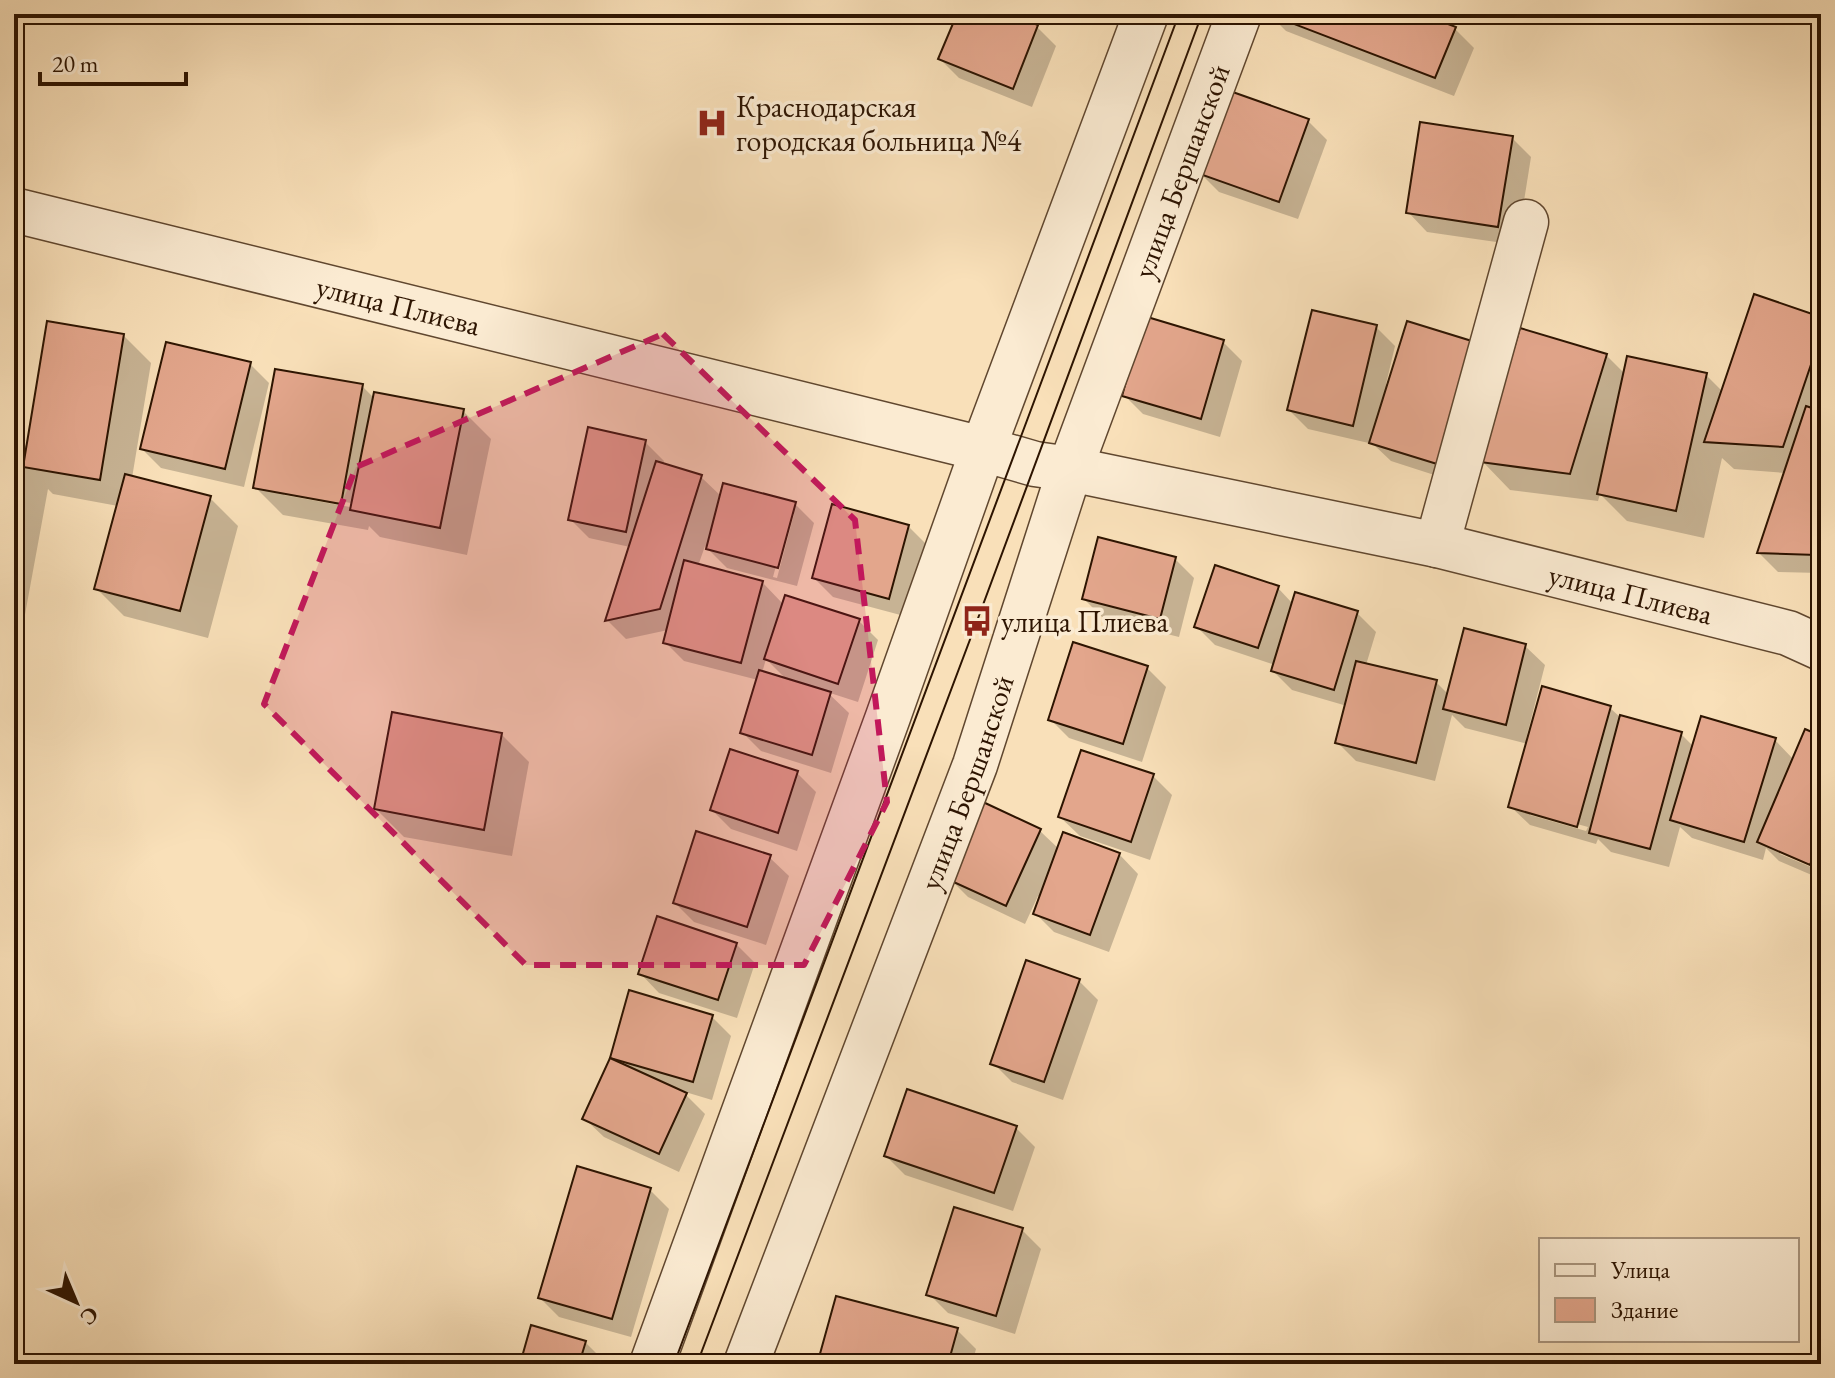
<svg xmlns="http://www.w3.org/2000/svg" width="1835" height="1378" viewBox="0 0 1835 1378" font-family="'EB Garamond',serif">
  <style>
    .shadow { fill: #0003; fill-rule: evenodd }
    .building { fill: #e3a68c; stroke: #2d1401; stroke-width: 2 }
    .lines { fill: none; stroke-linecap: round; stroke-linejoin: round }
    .minor-casing { stroke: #60472f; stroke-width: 47 }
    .minor { stroke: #fbebd2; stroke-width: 44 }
    .tram { stroke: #2d1401; stroke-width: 2 }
    .marked { fill: #c2185b; fill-opacity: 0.2; stroke: #c2185b; stroke-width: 6; stroke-dasharray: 16 10; stroke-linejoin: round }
    .labels { text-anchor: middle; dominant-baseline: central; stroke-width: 7; stroke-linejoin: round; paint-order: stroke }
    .poi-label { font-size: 30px; fill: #2d1401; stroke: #fbebd2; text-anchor: start }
    .street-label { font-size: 30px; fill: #2d1401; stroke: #fbebd2 }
  </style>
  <rect width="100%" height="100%" fill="#f9e0b9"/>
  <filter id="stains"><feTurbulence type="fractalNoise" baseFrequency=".0025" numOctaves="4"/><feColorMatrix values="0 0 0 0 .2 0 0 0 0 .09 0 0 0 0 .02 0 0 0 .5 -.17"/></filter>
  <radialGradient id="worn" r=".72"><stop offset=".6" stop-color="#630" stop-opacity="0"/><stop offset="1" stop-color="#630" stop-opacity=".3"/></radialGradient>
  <!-- shadow -->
  <g class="shadow">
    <path d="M959 14H1005L1037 27 1056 46 1032 107 959 78 940 59Z"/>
    <path d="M1269 14H1416L1455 29 1474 48 1454 96 1286 31Z"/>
    <path d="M1307 120 1327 140 1298 219 1219 192 1200 173Z"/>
    <path d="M1512 138 1531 157 1517 245 1427 232 1408 212Z"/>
    <path d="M1821 319V573L1778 572 1759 553 1786 473 1734 469 1722 458 1704 538 1627 521 1600 494 1598 501 1510 490 1483 462 1606 355 1625 374 1706 375 1723 392Z"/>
    <path d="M1376 327 1395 346 1386 384 1389 385 1456 482 1391 461 1373 444 1308 429 1289 410Z"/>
    <path d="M123 335 151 363 132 478 210 498 238 526 208 638 124 616 96 588 118 506 53 494 48 489 24 620 14 618V441L23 443 28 448Z"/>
    <path d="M1223 342 1242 361 1220 437 1143 414 1124 395Z"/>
    <path d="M250 364 269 383 244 487 161 468 142 449Z"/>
    <path d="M362 386 375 399 463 411 491 439 467 555 380 537 369 526 368 530 283 515 255 487ZM284 491 351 503 350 507 284 495Z"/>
    <path d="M645 442 664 461 663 465 701 477 722 497 795 504 814 523 797 586 727 568 705 546 698 566 762 582 784 605 859 621 878 640 858 702 827 692 849 713 831 773 761 751 742 732 758 680 684 661 665 642 668 630 626 639 607 620 630 547 589 538 570 519ZM790 514H794L777 578 773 577ZM766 659 789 682 762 673Z"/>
    <path d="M908 526 927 545 908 617 833 597 814 578Z"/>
    <path d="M1175 559 1194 578 1179 637 1103 618 1084 599Z"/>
    <path d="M1278 588 1293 604 1357 613 1376 632 1366 665 1436 682 1449 695 1465 631 1525 646 1545 665 1526 739 1529 740 1610 708 1620 717 1681 734 1694 747 1775 740 1794 760 1821 738V879L1779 861 1766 848 1763 860 1692 838 1680 827 1669 867 1611 852 1598 839 1596 844 1530 825 1510 806 1528 744 1465 728 1452 715 1435 781 1356 761 1337 742 1347 706 1292 690 1273 671 1275 665 1215 645 1196 626ZM1530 811 1588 827 1586 831 1530 815ZM1780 850 1820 867 1818 870 1780 854Z"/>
    <path d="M1147 668 1166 687 1142 762 1069 738 1050 719Z"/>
    <path d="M501 734 529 762 512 856 404 837 376 809Z"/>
    <path d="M797 773 816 792 797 851 731 829 712 810Z"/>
    <path d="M1153 776 1172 795 1150 860 1080 836 1060 817Z"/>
    <path d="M984 804 1040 831 1059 849 1119 854 1138 874 1109 952 1054 932 1035 913 1041 897 1038 896 1025 924 968 897 949 878Z"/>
    <path d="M769 857 789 876 766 945 694 922 675 903Z"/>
    <path d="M736 944 755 963 737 1018 659 993 640 973Z"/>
    <path d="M1079 981 1098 1000 1063 1100 1012 1082 993 1063Z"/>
    <path d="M631 992 712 1017 731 1036 712 1100 682 1091 705 1114 679 1172 604 1137 584 1118 612 1059Z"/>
    <path d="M1016 1128 1035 1147 1013 1211 905 1175 886 1156Z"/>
    <path d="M650 1190 669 1209 631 1337 559 1317 540 1298Z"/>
    <path d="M1022 1230 1041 1249 1015 1334 948 1313 929 1294Z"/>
    <path d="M957 1330 976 1349 972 1364H824L820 1360Z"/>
    <path d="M585 1342 604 1361 603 1364H522Z"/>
  </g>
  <!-- building -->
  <g class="building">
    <path d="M957 14H1010L1038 25 1013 89 938 59Z"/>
    <path d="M1268 14H1422L1456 27 1435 78Z"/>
    <path d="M1227 90 1309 119 1279 202 1197 173Z"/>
    <path d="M1420 122 1513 136 1498 227 1406 213Z"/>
    <path d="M1754 294 1821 317V335L1783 447 1704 442Z"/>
    <path d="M1312 310 1377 325 1353 426 1287 410Z"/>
    <path d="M1144 316 1224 340 1201 419 1122 396Z"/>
    <path d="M47 321 124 334 100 480 23 467Z"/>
    <path d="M1407 321 1475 342 1437 464 1369 443Z"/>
    <path d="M1520 328 1607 354 1570 474 1480 462Z"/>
    <path d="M166 342 251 362 225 469 140 449Z"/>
    <path d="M1627 356 1707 373 1676 511 1597 494Z"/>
    <path d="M275 369 363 384 341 504 253 488Z"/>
    <path d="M374 392 464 409 440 528 350 510Z"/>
    <path d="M1806 406 1821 411V542L1817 555 1757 553Z"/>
    <path d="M588 427 646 440 626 532 568 520Z"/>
    <path d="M14 439 24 441 14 495Z"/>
    <path d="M656 461 702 475 660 609 605 621Z"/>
    <path d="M125 474 211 496 180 611 94 589Z"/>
    <path d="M723 483 796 502 778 568 706 549Z"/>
    <path d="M832 504 909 525 889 599 812 578Z"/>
    <path d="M1098 537 1176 557 1160 619 1082 599Z"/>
    <path d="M684 560 763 581 741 663 663 643Z"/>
    <path d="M1215 565 1279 586 1258 648 1194 627Z"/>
    <path d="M1295 592 1358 611 1334 690 1271 671Z"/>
    <path d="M785 595 860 619 838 684 764 659Z"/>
    <path d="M1464 628 1526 644 1506 725 1443 709Z"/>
    <path d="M1073 642 1148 666 1123 744 1048 720Z"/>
    <path d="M1356 661 1437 680 1416 763 1335 743Z"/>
    <path d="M759 670 831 692 812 755 740 733Z"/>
    <path d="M1542 686 1611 706 1577 827 1508 807Z"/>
    <path d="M392 712 502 733 484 830 374 809Z"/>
    <path d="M1620 715 1682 732 1650 849 1589 833Z"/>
    <path d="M1701 716 1776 738 1744 842 1670 820Z"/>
    <path d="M1805 729 1821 736V838L1810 865 1757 842Z"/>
    <path d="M730 749 798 771 778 833 710 810Z"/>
    <path d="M1081 750 1154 774 1131 842 1058 817Z"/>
    <path d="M983 802 1041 829 1006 906 947 879Z"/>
    <path d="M696 831 771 855 747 927 673 903Z"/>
    <path d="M1063 832 1120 853 1090 935 1033 914Z"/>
    <path d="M657 916 737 943 718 1000 638 974Z"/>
    <path d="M1026 960 1080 979 1044 1082 990 1064Z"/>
    <path d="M629 990 713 1015 693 1082 610 1058Z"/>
    <path d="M610 1058 687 1093 659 1154 582 1119Z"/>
    <path d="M907 1089 1017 1126 994 1193 884 1156Z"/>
    <path d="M577 1166 651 1188 612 1319 538 1298Z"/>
    <path d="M954 1207 1023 1228 996 1316 926 1295Z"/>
    <path d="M836 1296 958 1328 948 1364H830L818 1361Z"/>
    <path d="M531 1325 586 1341 579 1364H520Z"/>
  </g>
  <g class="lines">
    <defs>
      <g id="minor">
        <path id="s1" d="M14 210 983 449 1035 464 1070 469 1437 545 1788 633 1821 648"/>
        <path d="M1437 545 1526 222"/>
        <path d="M652 1364 888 717 983 449 1146 14"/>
        <path id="s2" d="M746 1364 975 765 1070 469 1239 14"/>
      </g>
    </defs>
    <!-- minor casing -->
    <use href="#minor" class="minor-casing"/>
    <!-- minor -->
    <use href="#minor" class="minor"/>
    <!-- tram -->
    <g class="tram">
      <path d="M674 1364 1179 14"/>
      <path d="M697 1364 977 621 1202 14"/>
    </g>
  </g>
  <!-- marked area -->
  <path class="marked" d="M663 334 855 520 887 802 804 965H526L264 704 356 467Z"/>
  <!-- icons -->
  <defs>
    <symbol id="hospital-bare" viewBox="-9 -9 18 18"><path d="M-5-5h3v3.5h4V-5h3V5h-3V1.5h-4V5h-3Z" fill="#8f2418" stroke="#fbebd2" stroke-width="2.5" paint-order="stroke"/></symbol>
    <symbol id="bus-bare" viewBox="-9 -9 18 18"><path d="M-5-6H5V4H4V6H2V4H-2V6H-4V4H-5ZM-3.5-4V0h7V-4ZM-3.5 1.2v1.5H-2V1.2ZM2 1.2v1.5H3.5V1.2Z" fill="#8f2418" stroke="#fbebd2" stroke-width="2.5" paint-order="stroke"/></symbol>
  </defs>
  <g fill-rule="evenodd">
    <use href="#hospital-bare" x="690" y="101" width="44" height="44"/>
    <use href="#bus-bare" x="955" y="599" width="44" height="44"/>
  </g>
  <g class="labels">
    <!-- poi labels -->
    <g class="poi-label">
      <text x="736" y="106">Краснодарская<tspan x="736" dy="34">городская больница №4</tspan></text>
      <text x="1001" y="621">улица Плиева</text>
    </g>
    <!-- street labels -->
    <g class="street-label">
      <text stroke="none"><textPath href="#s2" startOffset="1270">улица Бершанской</textPath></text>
      <text stroke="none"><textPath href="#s1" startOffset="396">улица Плиева</textPath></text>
      <text stroke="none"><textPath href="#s1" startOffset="1662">улица Плиева</textPath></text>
      <text stroke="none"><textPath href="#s2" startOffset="622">улица Бершанской</textPath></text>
    </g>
  </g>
  <!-- margin -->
  <rect width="1835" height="1378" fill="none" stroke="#f9e0b9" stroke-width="48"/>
  <rect x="16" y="16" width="1803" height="1346" fill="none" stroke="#2d1401" stroke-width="4"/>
  <rect x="24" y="24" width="1787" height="1330" fill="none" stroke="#2d1401" stroke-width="2"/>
  <!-- legend -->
  <rect x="1539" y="1238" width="260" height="104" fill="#fbebd2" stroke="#a9957e" stroke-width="2"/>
  <rect x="1555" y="1264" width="40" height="12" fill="#fbebd2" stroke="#a9957e" stroke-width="2"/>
  <text x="1611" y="1278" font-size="24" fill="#2d1401">Улица</text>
  <rect x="1555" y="1298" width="40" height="24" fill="#e3a68c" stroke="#a9957e" stroke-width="2"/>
  <text x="1611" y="1318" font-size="24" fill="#2d1401">Здание</text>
  <!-- north arrow -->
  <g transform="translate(76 1302) rotate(136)" stroke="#fbebd2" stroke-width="6" paint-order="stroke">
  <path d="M0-6L14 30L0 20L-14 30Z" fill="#2d1401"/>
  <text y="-12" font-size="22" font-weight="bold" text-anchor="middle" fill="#2d1401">С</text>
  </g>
  <!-- scale -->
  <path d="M40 72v12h146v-12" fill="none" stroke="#2d1401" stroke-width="4"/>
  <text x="52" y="72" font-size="24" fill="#2d1401" stroke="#fbebd2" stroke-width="6" paint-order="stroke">20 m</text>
  <rect width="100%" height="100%" filter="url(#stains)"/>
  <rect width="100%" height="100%" fill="url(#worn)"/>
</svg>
